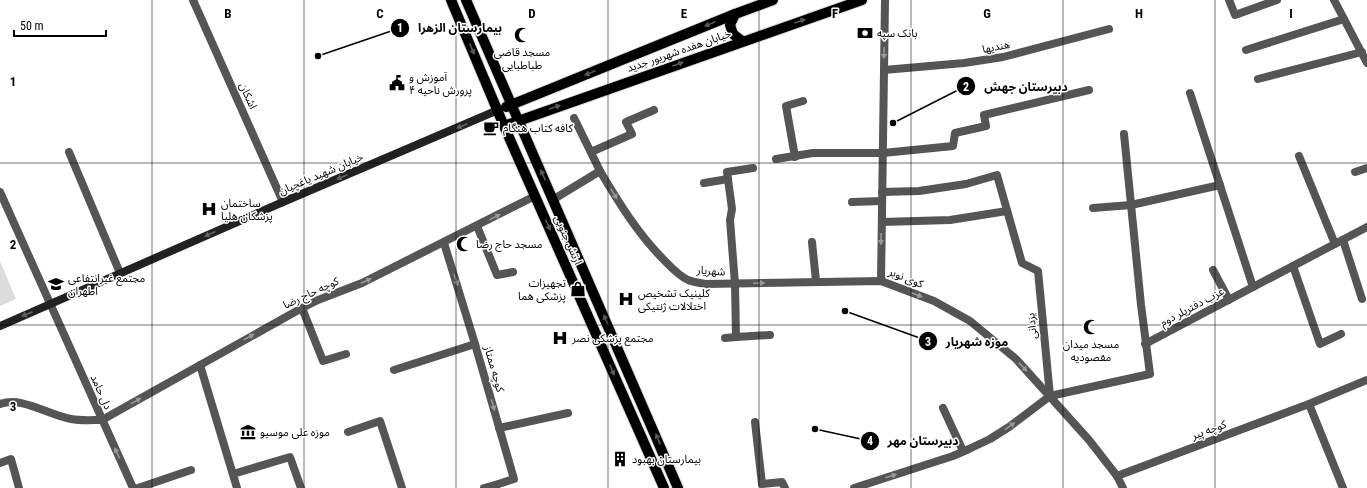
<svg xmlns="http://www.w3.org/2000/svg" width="1367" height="488" viewBox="0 0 1367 488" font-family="'Roboto Condensed','Noto Sans Arabic',sans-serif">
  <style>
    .green { fill: #dcdcdc }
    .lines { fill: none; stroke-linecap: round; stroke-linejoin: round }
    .primary-casing { stroke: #dbdbdb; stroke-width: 12 }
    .minor { stroke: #555; stroke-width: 8 }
    .tertiary { stroke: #555; stroke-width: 8 }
    .secondary { stroke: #222; stroke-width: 8 }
    .primary { stroke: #000; stroke-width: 10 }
    .oneway { fill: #595959 }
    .oneway2 { fill: #999 }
    .oneway3 { fill: #646464 }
    .grid { fill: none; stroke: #000; stroke-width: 1; stroke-opacity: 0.55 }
    .labels { text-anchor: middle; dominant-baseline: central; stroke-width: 3; stroke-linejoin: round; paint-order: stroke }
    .poi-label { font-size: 11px; fill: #000; stroke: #fff; text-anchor: start }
    .street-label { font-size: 11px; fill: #000; stroke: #fff }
    .grid-label { font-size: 13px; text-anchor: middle; font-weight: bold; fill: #000; stroke: #fff; stroke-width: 3; stroke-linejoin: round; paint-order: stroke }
    .leader { fill: none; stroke: #000; stroke-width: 1.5 }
    .callout-dot { fill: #000; stroke: #fff; stroke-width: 1.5 }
    .mark-label { font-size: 12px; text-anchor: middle; font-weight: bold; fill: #fff }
    .callout-label { font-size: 12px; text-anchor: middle; font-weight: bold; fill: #000; stroke: #fff; stroke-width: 3; stroke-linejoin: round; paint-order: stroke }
  </style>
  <rect width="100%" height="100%" fill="#fff"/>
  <!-- green -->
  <path class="green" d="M0 261 16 299 0 306Z"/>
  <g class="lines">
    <defs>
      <g id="primary">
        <path d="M451 0 504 126 664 488"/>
        <path d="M466 0 678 488"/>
        <path d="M735 14 730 25 733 34 742 41"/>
        <path d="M506 107 735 14 773 0"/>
        <path d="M504 126 862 0"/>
      </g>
    </defs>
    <!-- primary casing -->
    <use href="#primary" class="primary-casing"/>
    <!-- minor -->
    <g class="minor">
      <path d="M1229 0 1235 15 1277 0"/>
      <path d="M1334 0 1367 63"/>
      <path d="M1246 50 1344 19"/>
      <path d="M884 70 964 63 1003 57 1109 29"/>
      <path d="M1258 79 1362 52"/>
      <path d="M1190 93 1253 287"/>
      <path d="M574 118 600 171"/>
      <path d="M69 152 120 273"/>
      <path d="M591 152 632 134 626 122 654 110"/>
      <path d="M1299 156 1335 244"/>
      <path d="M795 157 786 106 803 101"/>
      <path d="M776 159 813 153H883L953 146 955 133 986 126 984 115 1089 90"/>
      <path d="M753 168 727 172 732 209 730 220 735 284 736 337 770 335"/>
      <path d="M1355 172 1367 168"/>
      <path d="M704 183 728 179"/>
      <path d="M0 192 133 488"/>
      <path d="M882 192 919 191 966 184 997 175 1022 263 1038 271 1050 396"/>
      <path d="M554 199 600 171C619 203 638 234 664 260 672 268 678 275 688 280 693 282 700 283 706 284L881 281 934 301 970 321 1016 359 1089 440 1117 476 1123 488"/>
      <path d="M852 202 882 201"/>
      <path d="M1093 208 1131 205 1220 185"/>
      <path d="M882 222 950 220 1007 211"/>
      <path d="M477 226 497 275 513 272"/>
      <path d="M1343 240 1362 299"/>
      <path d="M812 242 816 281"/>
      <path d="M444 243 475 344 514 479 495 485 496 488"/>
      <path d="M1293 266 1320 344 1341 334"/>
      <path d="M1213 270 1229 300"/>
      <path d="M881 281 885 0"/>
      <path d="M302 308 323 361 346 354"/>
      <path d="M725 338 736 337"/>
      <path d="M1145 344 1367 227"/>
      <path d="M200 365 237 488"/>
      <path d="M394 370 475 344"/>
      <path d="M0 404C22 396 48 415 71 419 81 421 92 420 102 420L302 308 318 300 362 283 535 196"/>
      <path d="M1309 404 1343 488"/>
      <path d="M943 408 963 451"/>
      <path d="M755 422 762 484 782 482 785 488"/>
      <path d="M499 428 568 413"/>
      <path d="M348 432 380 421 402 488"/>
      <path d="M0 463 11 459 19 488"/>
      <path d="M233 474 290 457 301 488"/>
      <path d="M1117 476 1309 404 1367 380"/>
      <path d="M138 488 191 470"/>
      <path d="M484 488 495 485"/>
      <path d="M854 488 953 456 969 449 990 439 1009 427 1050 396 1150 374 1141 305 1124 134"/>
    </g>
    <!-- tertiary -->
    <path class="tertiary" d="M193 0 283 202"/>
    <!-- secondary -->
    <path class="secondary" d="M0 326 283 202 498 110"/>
    <!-- primary -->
    <use href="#primary" class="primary"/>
  </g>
  <!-- one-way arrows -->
  <defs><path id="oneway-solid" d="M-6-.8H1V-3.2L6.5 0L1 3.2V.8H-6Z"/></defs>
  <g class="oneway">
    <use href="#oneway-solid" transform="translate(800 21) rotate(-19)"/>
    <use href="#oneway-solid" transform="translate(710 24) rotate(158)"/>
    <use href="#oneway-solid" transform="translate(472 49) rotate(67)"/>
    <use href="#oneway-solid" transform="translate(678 64) rotate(-19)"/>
    <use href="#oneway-solid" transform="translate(590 73) rotate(158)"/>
    <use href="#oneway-solid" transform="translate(555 107) rotate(-19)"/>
    <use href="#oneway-solid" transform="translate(543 175) rotate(-114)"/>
    <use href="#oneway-solid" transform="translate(548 225) rotate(66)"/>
    <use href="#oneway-solid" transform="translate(606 320) rotate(-113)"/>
    <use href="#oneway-solid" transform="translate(612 370) rotate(66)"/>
    <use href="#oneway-solid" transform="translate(658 439) rotate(-113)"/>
  </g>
  <g class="oneway2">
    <use href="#oneway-solid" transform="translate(884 53) rotate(91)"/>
    <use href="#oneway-solid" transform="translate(614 194) rotate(59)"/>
    <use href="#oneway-solid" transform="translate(495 217) rotate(-27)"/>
    <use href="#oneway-solid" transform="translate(881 239) rotate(91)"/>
    <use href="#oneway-solid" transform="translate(456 280) rotate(72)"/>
    <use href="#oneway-solid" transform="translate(366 281) rotate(-25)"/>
    <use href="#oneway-solid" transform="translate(759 283) rotate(-2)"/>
    <use href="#oneway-solid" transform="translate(917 295) rotate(21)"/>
    <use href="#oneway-solid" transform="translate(249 337) rotate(-29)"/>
    <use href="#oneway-solid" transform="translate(1023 367) rotate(47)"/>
    <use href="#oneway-solid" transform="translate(136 401) rotate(-29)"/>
    <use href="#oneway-solid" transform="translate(493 405) rotate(74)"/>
    <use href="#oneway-solid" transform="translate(1010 426) rotate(-35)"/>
    <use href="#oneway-solid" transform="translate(117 453) rotate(-115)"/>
    <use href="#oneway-solid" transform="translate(891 476) rotate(-18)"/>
  </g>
  <g class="oneway3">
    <use href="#oneway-solid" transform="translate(462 126) rotate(157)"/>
    <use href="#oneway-solid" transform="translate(342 177) rotate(157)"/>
    <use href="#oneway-solid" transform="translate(210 234) rotate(156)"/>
    <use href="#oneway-solid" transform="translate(27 314) rotate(157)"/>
  </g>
  <!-- grid -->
  <path class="grid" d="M152 0V488M304 0V488M456 0V488M608 0V488M759 0V488M911 0V488M1063 0V488M1215 0V488M0 163H1367M0 325H1367"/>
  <!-- icons -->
  <defs>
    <symbol id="bank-bare" viewBox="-9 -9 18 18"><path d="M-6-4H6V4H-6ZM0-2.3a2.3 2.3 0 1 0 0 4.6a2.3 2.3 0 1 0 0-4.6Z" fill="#000" stroke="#fff" stroke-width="2.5" paint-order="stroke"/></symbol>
    <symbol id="mosque-bare" viewBox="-9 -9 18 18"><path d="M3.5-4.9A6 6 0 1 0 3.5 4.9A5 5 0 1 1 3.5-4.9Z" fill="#000" stroke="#fff" stroke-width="2.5" paint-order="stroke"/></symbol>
    <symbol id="civic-bare" viewBox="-9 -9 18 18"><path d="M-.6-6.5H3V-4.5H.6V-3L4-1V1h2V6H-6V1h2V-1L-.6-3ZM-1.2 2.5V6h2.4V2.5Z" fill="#000" stroke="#fff" stroke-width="2.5" paint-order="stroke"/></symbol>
    <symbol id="cafe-bare" viewBox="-9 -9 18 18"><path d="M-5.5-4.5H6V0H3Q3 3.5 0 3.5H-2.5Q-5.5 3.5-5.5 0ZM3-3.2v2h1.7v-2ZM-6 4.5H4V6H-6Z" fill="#000" stroke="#fff" stroke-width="2.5" paint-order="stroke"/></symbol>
    <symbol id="hospital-bare" viewBox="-9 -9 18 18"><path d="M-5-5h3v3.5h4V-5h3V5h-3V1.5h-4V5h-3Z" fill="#000" stroke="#fff" stroke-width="2.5" paint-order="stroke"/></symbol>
    <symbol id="school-bare" viewBox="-9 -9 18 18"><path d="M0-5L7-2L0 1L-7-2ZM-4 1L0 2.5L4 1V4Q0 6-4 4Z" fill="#000" stroke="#fff" stroke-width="2.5" paint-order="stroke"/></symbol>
    <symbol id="shop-bare" viewBox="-9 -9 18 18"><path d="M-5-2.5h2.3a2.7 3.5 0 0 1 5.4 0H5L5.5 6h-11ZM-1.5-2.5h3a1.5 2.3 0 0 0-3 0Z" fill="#000" stroke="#fff" stroke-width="2.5" paint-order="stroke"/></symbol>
    <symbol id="museum-bare" viewBox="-9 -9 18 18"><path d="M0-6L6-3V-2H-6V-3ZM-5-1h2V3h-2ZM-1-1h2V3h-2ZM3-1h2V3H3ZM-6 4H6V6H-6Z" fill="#000" stroke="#fff" stroke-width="2.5" paint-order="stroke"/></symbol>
    <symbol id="building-bare" viewBox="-9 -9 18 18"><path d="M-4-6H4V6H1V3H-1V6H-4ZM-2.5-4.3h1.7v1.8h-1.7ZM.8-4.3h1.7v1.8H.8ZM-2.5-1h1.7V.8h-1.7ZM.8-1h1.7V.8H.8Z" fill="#000" stroke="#fff" stroke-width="2.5" paint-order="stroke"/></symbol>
  </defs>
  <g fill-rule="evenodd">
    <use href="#bank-bare" x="854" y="22" width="22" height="22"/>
    <use href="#mosque-bare" x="511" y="24" width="22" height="22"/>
    <use href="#civic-bare" x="386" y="72" width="22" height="22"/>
    <use href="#cafe-bare" x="480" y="117" width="22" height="22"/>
    <use href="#hospital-bare" x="198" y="198" width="22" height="22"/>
    <use href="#mosque-bare" x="453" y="233" width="22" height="22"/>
    <use href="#school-bare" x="45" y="273" width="22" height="22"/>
    <use href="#shop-bare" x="567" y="278" width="22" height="22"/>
    <use href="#hospital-bare" x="615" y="288" width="22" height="22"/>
    <use href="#mosque-bare" x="1080" y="316" width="22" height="22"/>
    <use href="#hospital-bare" x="549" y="327" width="22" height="22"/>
    <use href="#museum-bare" x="237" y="421" width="22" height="22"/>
    <use href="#building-bare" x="609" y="448" width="22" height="22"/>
  </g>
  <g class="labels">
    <!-- poi labels -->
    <g class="poi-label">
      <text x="877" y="33">بانک سپه</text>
      <text x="522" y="52" text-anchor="middle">مسجد قاضی<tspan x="522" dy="13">طباطبایی</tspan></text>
      <text x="409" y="77">آموزش و<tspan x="409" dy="13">پرورش ناحیه ۴</tspan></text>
      <text x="503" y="128">کافه کتاب هنگام</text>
      <text x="221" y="203">ساختمان<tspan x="221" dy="13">پزشکان هلیا</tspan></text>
      <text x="476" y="244">مسجد حاج رضا</text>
      <text x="68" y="278">مجتمع غیرانتفاعی<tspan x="68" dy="13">اطهران</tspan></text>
      <text x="566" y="283" text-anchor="end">تجهیزات<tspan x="566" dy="13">پزشکی هما</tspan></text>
      <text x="638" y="293">کلینیک تشخیص<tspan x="638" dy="13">اختلالات ژنتیکی</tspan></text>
      <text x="572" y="338">مجتمع پزشکی نصر</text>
      <text x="1091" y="344" text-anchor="middle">مسجد میدان<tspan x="1091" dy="13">مقصودیه</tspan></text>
      <text x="260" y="432">موزه علی موسیو</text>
      <text x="632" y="459">بیمارستان بهبود</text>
    </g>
    <!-- street labels -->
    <g class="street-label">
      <text transform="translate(996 47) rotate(-11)">هندیها</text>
      <text transform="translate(679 51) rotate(-19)">خیابان هفده شهریور جدید</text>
      <text transform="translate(248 96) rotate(66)">اشکان</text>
      <text transform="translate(321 174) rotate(-23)">خیابان شهید یاغچیان</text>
      <text transform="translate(568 240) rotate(66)">ارتش جنوبی</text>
      <text transform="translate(711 271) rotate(4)">شهریار</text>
      <text transform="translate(906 278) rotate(22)">کوی نوبر</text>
      <text transform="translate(311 293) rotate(-25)">کوچه حاج رضا</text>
      <text transform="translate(1192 307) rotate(-28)">عزب دفتریلر دوم</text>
      <text transform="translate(1032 326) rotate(-96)">یزدانی</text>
      <text transform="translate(494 369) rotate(74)">کوچه ممتاز</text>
      <text transform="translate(101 392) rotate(66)">دل حامد</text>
      <text transform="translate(1209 430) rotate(-20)">کوچه پیر</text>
    </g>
  </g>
  <g class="grid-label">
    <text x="228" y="18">B</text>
    <text x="380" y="18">C</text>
    <text x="532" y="18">D</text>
    <text x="684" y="18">E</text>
    <text x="835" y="18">F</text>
    <text x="987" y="18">G</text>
    <text x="1139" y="18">H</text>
    <text x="1291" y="18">I</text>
    <text x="13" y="86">1</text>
    <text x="13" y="249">2</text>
    <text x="13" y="411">3</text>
  </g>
  <!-- callouts -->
  <path class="leader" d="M318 56L400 28M893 123L966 86M845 311L928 341M815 429L870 441"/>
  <g class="callout-dot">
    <circle cx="318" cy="56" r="4"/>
    <circle cx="893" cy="123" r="4"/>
    <circle cx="845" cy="311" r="4"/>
    <circle cx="815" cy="429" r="4"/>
    <circle cx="400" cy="28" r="10"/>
    <circle cx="966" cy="86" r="10"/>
    <circle cx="928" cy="341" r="10"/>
    <circle cx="870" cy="441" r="10"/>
  </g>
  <g class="mark-label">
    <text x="400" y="32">1</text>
    <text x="966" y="91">2</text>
    <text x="928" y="346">3</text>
    <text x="870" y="445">4</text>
  </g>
  <g class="callout-label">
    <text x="460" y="32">بیمارستان الزهرا</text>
    <text x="1026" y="91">دبیرستان جهش</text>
    <text x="977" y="346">موزه شهریار</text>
    <text x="923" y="445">دبیرستان مهر</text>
  </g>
  <!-- scale -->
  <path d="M14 30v6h92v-6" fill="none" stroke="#000000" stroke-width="2"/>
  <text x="20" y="30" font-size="12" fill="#000000" stroke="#ffffff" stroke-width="3" paint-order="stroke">50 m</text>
</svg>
